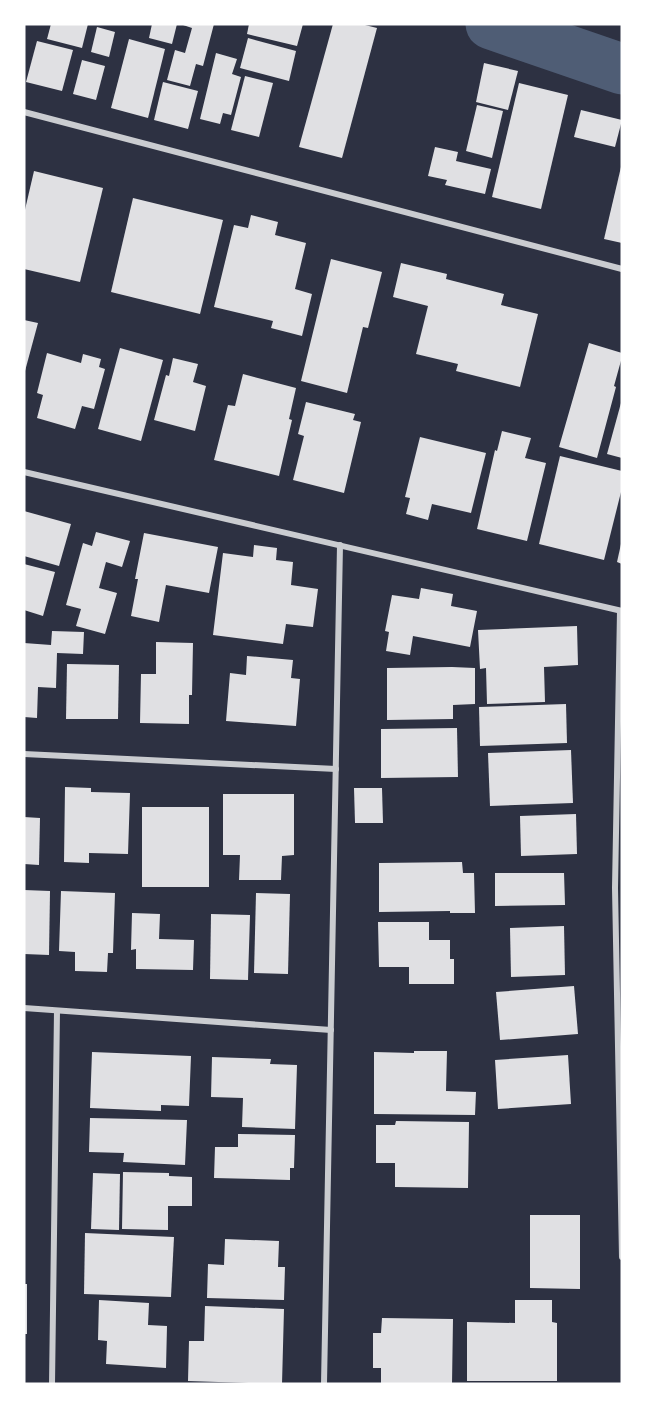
<svg xmlns="http://www.w3.org/2000/svg" width="646" height="1408" viewBox="0 0 646 1408" font-family="Literata,serif">
  <style>
    .lines { fill: none; stroke-linecap: round; stroke-linejoin: round }
    .river { stroke: #4f5d75; stroke-width: 51 }
    .building { fill: #e0e0e3 }
    .minor { stroke: #caccd0; stroke-width: 6 }
  </style>
  <rect width="100%" height="100%" fill="#2d3142"/>
  <g class="lines">
    <!-- river -->
    <path class="river" d="M491 24 622 69"/>
  </g>
  <!-- building -->
  <g class="building">
    <path d="M51 24H88L82 48 47 39Z"/>
    <path d="M152 24H177L172 44 149 38Z"/>
    <path d="M180 24H214L203 66 196 64 190 86 167 80 175 50 185 53 192 28Z"/>
    <path d="M249 24H303L297 46 247 34Z"/>
    <path d="M333 24H361L377 28 342 158 299 147Z"/>
    <path d="M97 27 115 32 109 57 91 52Z"/>
    <path d="M248 38 296 51 289 81 240 68Z"/>
    <path d="M129 39 165 49 148 118 111 108Z"/>
    <path d="M37 41 73 50 62 91 26 82Z"/>
    <path d="M216 53 237 59 232 74 241 77 231 115 223 113 220 124 200 119Z"/>
    <path d="M82 60 105 66 96 100 73 94Z"/>
    <path d="M484 63 518 71 508 110 476 102Z"/>
    <path d="M245 76 273 83 259 137 231 130Z"/>
    <path d="M163 82 198 91 188 129 154 120Z"/>
    <path d="M519 83 568 95 541 209 492 197Z"/>
    <path d="M477 105 503 111 492 158 466 151Z"/>
    <path d="M581 110 622 120 615 147 574 137Z"/>
    <path d="M435 147 458 152 456 161 491 169 485 194 445 185 447 180 428 176Z"/>
    <path d="M621 167H622V243L604 239Z"/>
    <path d="M34 171 103 188 80 282 24 269V214Z"/>
    <path d="M133 198 223 220 200 314 111 292Z"/>
    <path d="M251 215 278 222 275 235 306 243 295 289 312 294 302 336 271 328 273 321 214 307 234 225 248 228Z"/>
    <path d="M331 259 382 272 368 328 363 327 347 393 301 381Z"/>
    <path d="M401 263 447 274 446 279 504 294 501 305 538 314 520 387 456 371 458 364 416 354 428 306 393 297Z"/>
    <path d="M24 320 38 323 25 371H24Z"/>
    <path d="M589 343 622 353V357L614 386 616 387 597 458 559 447Z"/>
    <path d="M120 348 163 360 141 441 98 429Z"/>
    <path d="M47 353 81 363 83 354 101 359 99 367 105 369 94 409 82 406 75 429 37 418 43 395 37 393Z"/>
    <path d="M173 358 198 364 193 382 206 386 195 431 154 420 166 375 169 376Z"/>
    <path d="M243 374 296 388 289 419 292 420 279 476 214 460 228 405 235 406Z"/>
    <path d="M306 402 355 414 353 420 361 422 344 493 293 480 304 436 298 434Z"/>
    <path d="M621 403H622V458L607 454Z"/>
    <path d="M502 431 531 438 525 458 546 463 527 541 477 529 495 450 497 451Z"/>
    <path d="M420 437 486 453 471 513 432 504 428 520 406 514 410 498 405 497Z"/>
    <path d="M560 456 622 471V488L604 560 539 544Z"/>
    <path d="M24 511 71 524 59 566 24 556Z"/>
    <path d="M96 532 130 541 122 567 106 562 99 588 117 593 105 634 76 626 81 609 66 605 83 543 92 546Z"/>
    <path d="M144 533 218 547 209 593 166 585 159 622 131 616 138 579H135Z"/>
    <path d="M621 544H622V564L617 562Z"/>
    <path d="M254 545 277 548 276 560 293 562 291 585 318 589 313 627 286 624 283 644 213 635 223 553 253 557Z"/>
    <path d="M24 564 55 572 43 616 24 610Z"/>
    <path d="M421 588 453 594 451 606 477 611 470 647 413 636 410 655 386 651 389 632 385 631 392 595 419 599Z"/>
    <path d="M577 626 578 665 544 667 545 702 487 704 486 668 480 669 478 630Z"/>
    <path d="M52 631 84 632 83 654 57 653 56 688 38 687 37 718 24 717V643L51 645Z"/>
    <path d="M156 642 193 643 192 695H189V724L140 723 141 674H156Z"/>
    <path d="M247 656 293 660 291 678 300 679 296 726 226 721 230 673 246 675Z"/>
    <path d="M67 664 119 665 118 719H66Z"/>
    <path d="M452 667 475 668V704L453 705V719L387 720V668Z"/>
    <path d="M566 704 567 743 480 746 479 707Z"/>
    <path d="M457 728 458 777 381 778V729Z"/>
    <path d="M571 750 573 803 490 806 488 753Z"/>
    <path d="M65 787 91 788V792L130 793 128 854 89 853V863L64 862Z"/>
    <path d="M354 788H382L383 823H355Z"/>
    <path d="M223 794H294V855L282 856 281 880H239L240 855H223Z"/>
    <rect x="142" y="807" width="67" height="80"/>
    <path d="M576 814 577 854 521 856 520 816Z"/>
    <path d="M24 817 40 818 39 865 24 864Z"/>
    <path d="M462 862 463 873H474L475 913H450V911L379 912V863Z"/>
    <path d="M495 873H564L565 905 495 906Z"/>
    <path d="M24 890 50 891 49 955 24 954Z"/>
    <path d="M61 891 115 893 113 953H108L107 972 75 971V952L59 951Z"/>
    <path d="M256 893 290 894 288 974 254 973Z"/>
    <path d="M132 913 160 914 159 939 194 940 193 970 136 969V949L131 950Z"/>
    <path d="M211 914 250 915 248 980 210 979Z"/>
    <path d="M378 922H429V940H450V959H454V984H409V967H379Z"/>
    <path d="M564 926 565 975 511 977 510 928Z"/>
    <path d="M574 986 578 1034 500 1040 496 992Z"/>
    <path d="M414 1051H447L446 1091 476 1092 475 1115 374 1114V1052L414 1053Z"/>
    <path d="M92 1052 191 1056 189 1106 161 1105V1111L90 1108Z"/>
    <path d="M568 1055 571 1104 498 1109 495 1060Z"/>
    <path d="M212 1057 271 1059 270 1064 297 1065 295 1129 242 1127 243 1098 211 1097Z"/>
    <path d="M90 1118 187 1120 185 1165 123 1162 124 1153 89 1152Z"/>
    <path d="M396 1121 469 1122 468 1188 395 1187V1163H376V1125H395Z"/>
    <path d="M238 1134 295 1135 294 1168H290V1180L214 1178 215 1147H238Z"/>
    <path d="M123 1172 169 1173V1176L192 1177V1206H168V1230L122 1229Z"/>
    <path d="M93 1173 120 1174 119 1230 91 1229Z"/>
    <path d="M530 1215H580V1289L530 1288Z"/>
    <path d="M85 1233 174 1237 171 1297 84 1294Z"/>
    <path d="M225 1239 279 1241 278 1267H285L284 1300 207 1298 208 1264 224 1265Z"/>
    <rect x="24" y="1284" width="3" height="50"/>
    <path d="M99 1300 149 1303 148 1325 167 1326 166 1368 106 1364 107 1341 98 1340Z"/>
    <path d="M515 1300H552V1322L557 1323V1381H467V1322L515 1323Z"/>
    <path d="M205 1306 284 1309 282 1384 188 1381 189 1341H204Z"/>
    <path d="M382 1318 453 1319 452 1384H381V1368H373V1333H381Z"/>
  </g>
  <g class="lines">
    <!-- minor -->
    <g class="minor">
      <path d="M24 112 622 269"/>
      <path d="M24 472 622 611"/>
      <path d="M620 611 615 888 622 1257"/>
      <path d="M24 754 336 769"/>
      <path d="M24 1008 331 1030"/>
      <path d="M52 1384 57 1011"/>
      <path d="M324 1384 340 545"/>
    </g>
  </g>
  <!-- border -->
  <rect width="646" height="1408" fill="none" stroke="#ffffff" stroke-width="51"/>
</svg>
